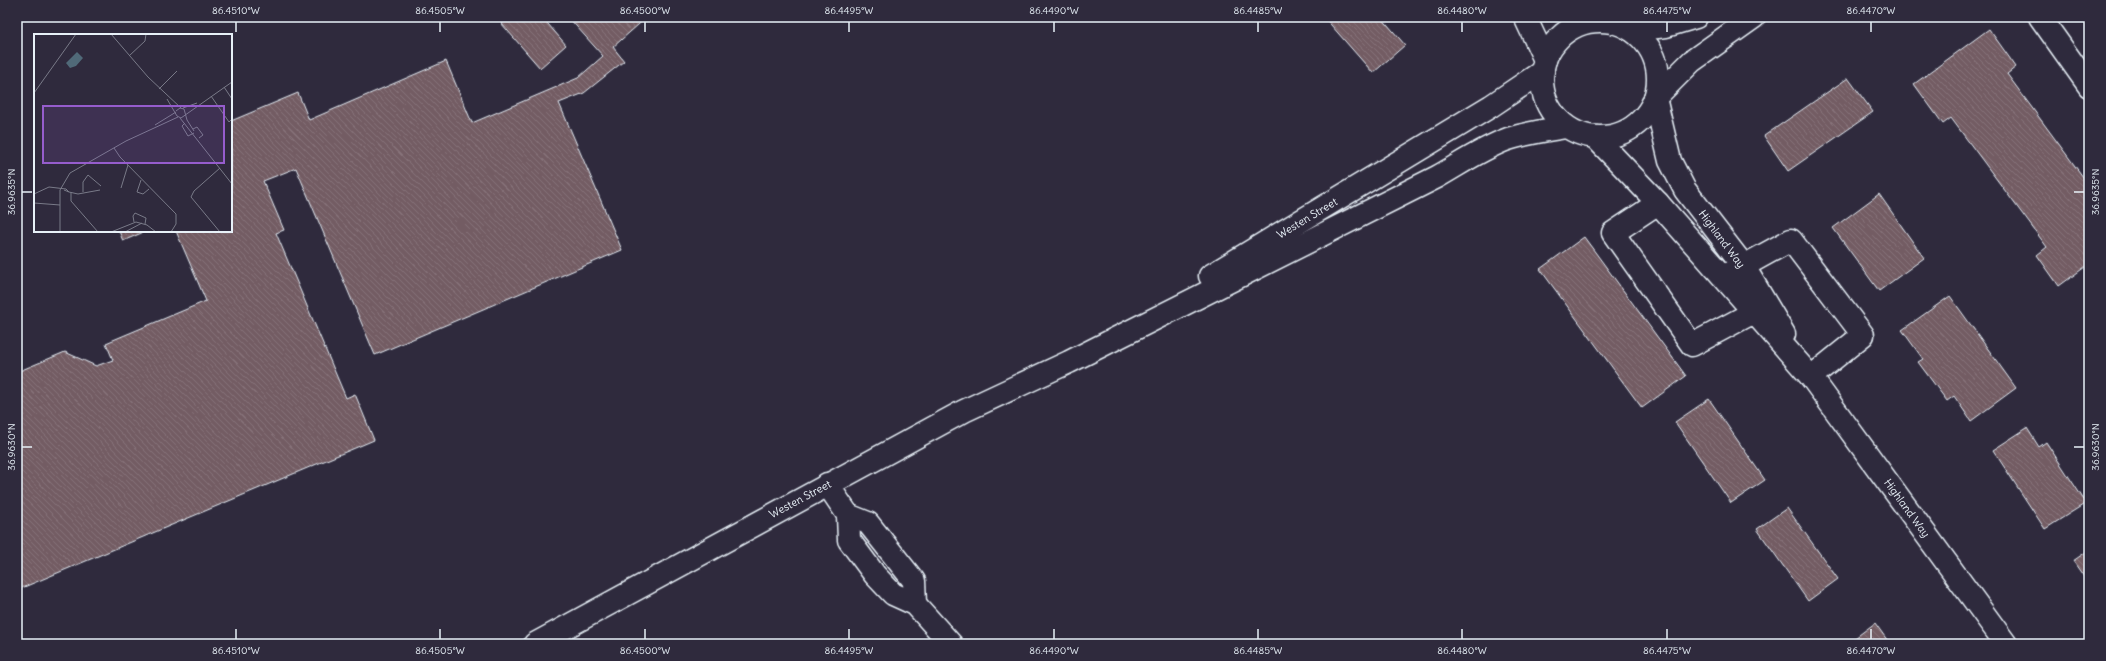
<svg xmlns="http://www.w3.org/2000/svg" width="2106" height="661" viewBox="0 0 2106 661" font-family="Delius,sans-serif">
  <style>
    .building { fill: url(#building-back-hatch); stroke: #e8f1f8 }
    .lines { fill: none; stroke-linecap: round; stroke-linejoin: round }
    .minor-casing { stroke: #e8f1f8; stroke-width: 25 }
    .minor { stroke: #2f2a3d; stroke-width: 22 }
    .ticks { fill: none; stroke: #e8f1f8; stroke-width: 1.5 }
    .labels { text-anchor: middle; dominant-baseline: central; stroke-width: 4; stroke-linejoin: round; paint-order: stroke }
    .street-label { font-size: 11px; fill: #e8f1f8; stroke: #2f2a3d }
    .inset-road { fill: none; stroke: #797a88; stroke-width: 1 }
    .view { fill: #965dcd; fill-opacity: 0.15; stroke: #965dcd; stroke-width: 2 }
    .inset-edge { fill: none; stroke: #e8f1f8; stroke-width: 2 }
    .neatline { fill: none; stroke: #e8f1f8; stroke-width: 1.5 }
    .ticks-label { font-size: 10px; text-anchor: middle; fill: #e8f1f8 }
  </style>
  <defs>
    <pattern id="building-back-hatch" width="6" height="6" patternUnits="userSpaceOnUse"><rect width="6" height="6" fill="#735b63"/><path d="M-1 5l2 2M0 0l6 6M5-1l2 2" fill="none" stroke="#87737a"/></pattern>
  </defs>
  <rect width="100%" height="100%" fill="#2f2a3d"/>
  <filter id="ink" filterUnits="userSpaceOnUse"><feTurbulence type="fractalNoise" baseFrequency=".025" numOctaves="2"/><feDisplacementMap in="SourceGraphic" scale="8" xChannelSelector="R" yChannelSelector="G"/><feConvolveMatrix kernelMatrix="1 2 1 2 8 2 1 2 1" color-interpolation-filters="sRGB"/></filter>
  <g filter="url(#ink)">
    <!-- building -->
    <g class="building">
      <path d="M507 17H542L566 45 540 68 501 23Z"/>
      <path d="M568 17H647L613 47 624 61 584 93 559 103 622 250 375 355 296 168 263 181 284 230 276 233 346 398 355 394 374 440 17 590V372L65 352 96 366 113 360 106 343 206 301 176 231H231V121L298 93 309 120 446 61 472 123 578 78 603 56Z"/>
      <path d="M1324 17H1381L1405 45 1373 73Z"/>
      <path d="M1989 29 2016 67 2007 74 2089 185V264L2059 286 2037 255 2047 247 1951 118 1943 124 1914 84Z"/>
      <path d="M1848 78 1873 112 1788 171 1764 136Z"/>
      <path d="M1879 194 1924 258 1879 291 1833 228Z"/>
      <path d="M119 231H146L123 241Z"/>
      <path d="M1584 237 1686 376 1642 408 1540 269Z"/>
      <path d="M1950 296 2016 388 1971 421 1954 396 1947 401 1918 362 1923 359 1902 330Z"/>
      <path d="M1709 399 1765 480 1731 503 1675 422Z"/>
      <path d="M2027 428 2039 447 2046 442 2086 503 2045 529 1993 450Z"/>
      <path d="M1787 508 1838 579 1808 601 1757 529Z"/>
      <path d="M2089 550V584L2073 561Z"/>
      <path d="M1875 623 1890 644H1847Z"/>
    </g>
    <g class="lines">
      <defs>
        <g id="minor">
          <path d="M1525 17 1545 60"/>
          <path d="M2040 17 2089 86"/>
          <circle cx="1600" cy="79" r="58"/>
          <path d="M1632 30 1666 26 1696 17"/>
          <path d="M1655 98 1670 161 1685 190 1743 265 1784 334"/>
          <path d="M1655 98 1692 61 1754 17"/>
          <path d="M1595 137 1658 203 1811 377 2006 644"/>
          <path d="M1658 203 1613 233 1692 345 1752 313"/>
          <path d="M1731 273 1791 240 1863 335 1811 377"/>
          <path d="M1210 276 1491 106 1543 71"/>
          <path d="M827 484 848 515 849 540 875 575 893 594 915 604 951 644"/>
          <path d="M848 515 868 523 914 581 915 604"/>
          <path d="M535 644 964 411 1069 362 1437 177C1460 164 1483 148 1508 139 1527 133 1547 130 1566 127"/>
        </g>
      </defs>
      <!-- minor casing -->
      <use href="#minor" class="minor-casing"/>
      <!-- minor -->
      <use href="#minor" class="minor"/>
    </g>
  </g>
  <!-- ticks -->
  <path class="ticks" d="M236 22V32M440 22V32M645 22V32M849 22V32M1054 22V32M1258 22V32M1462 22V32M1667 22V32M1871 22V32M22 192H32M2074 192H2084M22 447H32M2074 447H2084M236 629V639M440 629V639M645 629V639M849 629V639M1054 629V639M1258 629V639M1462 629V639M1667 629V639M1871 629V639"/>
  <g class="labels">
    <!-- street labels -->
    <g class="street-label">
      <text transform="translate(1307 218) rotate(-31)">Westen Street</text>
      <text transform="translate(1722 239) rotate(53)">Highland Way</text>
      <text transform="translate(800 499) rotate(-28)">Westen Street</text>
      <text transform="translate(1907 508) rotate(54)">Highland Way</text>
    </g>
  </g>
  <!-- overview -->
  <g transform="translate(34 34)">
    <rect width="198" height="198" fill="#2f2a3d"/>
    <path d="M43 18 49 24 42 32 36 34 32 29Z" fill="#506978"/>
    <path class="inset-road" d="M77 0 114 43 147 74M95 22 111 7 112 0M190 53 198 65M125 55 143 37M0 59 42 0M177 62 195 88 198 85M133 65 143 82 147 84 198 48M149 74 163 69M142 77 146 74 150 75 153 86 160 97M146 84 198 150M151 89 148 92 154 102 160 99M121 91 142 78M159 95 163 93 169 101 165 104M80 114 86 123 142 180V190L137 198M107 146 103 158 109 160 115 155M87 154 94 131M35 158 44 160 66 156M37 158V167L64 198M49 158V148L54 141 67 152M0 160 15 153 32 155 35 158 30 156M0 169 26 171M100 188 99 182 101 179 112 184 111 190M26 198V156L36 139 92 107 144 83M77 198 102 188 113 191 122 198M91 198 108 189M186 198 157 163 160 157 186 134"/>
    <path class="view" d="M9 72H190V129H9Z"/>
    <rect width="198" height="198" class="inset-edge"/>
  </g>
  <!-- margin -->
  <rect width="2106" height="661" fill="none" stroke="#2f2a3d" stroke-width="44"/>
  <rect x="22" y="22" width="2062" height="617" class="neatline"/>
  <g class="ticks-label">
    <text x="236" y="14">86.4510°W</text>
    <text x="440" y="14">86.4505°W</text>
    <text x="645" y="14">86.4500°W</text>
    <text x="849" y="14">86.4495°W</text>
    <text x="1054" y="14">86.4490°W</text>
    <text x="1258" y="14">86.4485°W</text>
    <text x="1462" y="14">86.4480°W</text>
    <text x="1667" y="14">86.4475°W</text>
    <text x="1871" y="14">86.4470°W</text>
    <text transform="translate(11 192) rotate(-90)" y="4">36.9635°N</text>
    <text transform="translate(2095 192) rotate(-90)" y="4">36.9635°N</text>
    <text transform="translate(11 447) rotate(-90)" y="4">36.9630°N</text>
    <text transform="translate(2095 447) rotate(-90)" y="4">36.9630°N</text>
    <text x="236" y="654">86.4510°W</text>
    <text x="440" y="654">86.4505°W</text>
    <text x="645" y="654">86.4500°W</text>
    <text x="849" y="654">86.4495°W</text>
    <text x="1054" y="654">86.4490°W</text>
    <text x="1258" y="654">86.4485°W</text>
    <text x="1462" y="654">86.4480°W</text>
    <text x="1667" y="654">86.4475°W</text>
    <text x="1871" y="654">86.4470°W</text>
  </g>
</svg>
